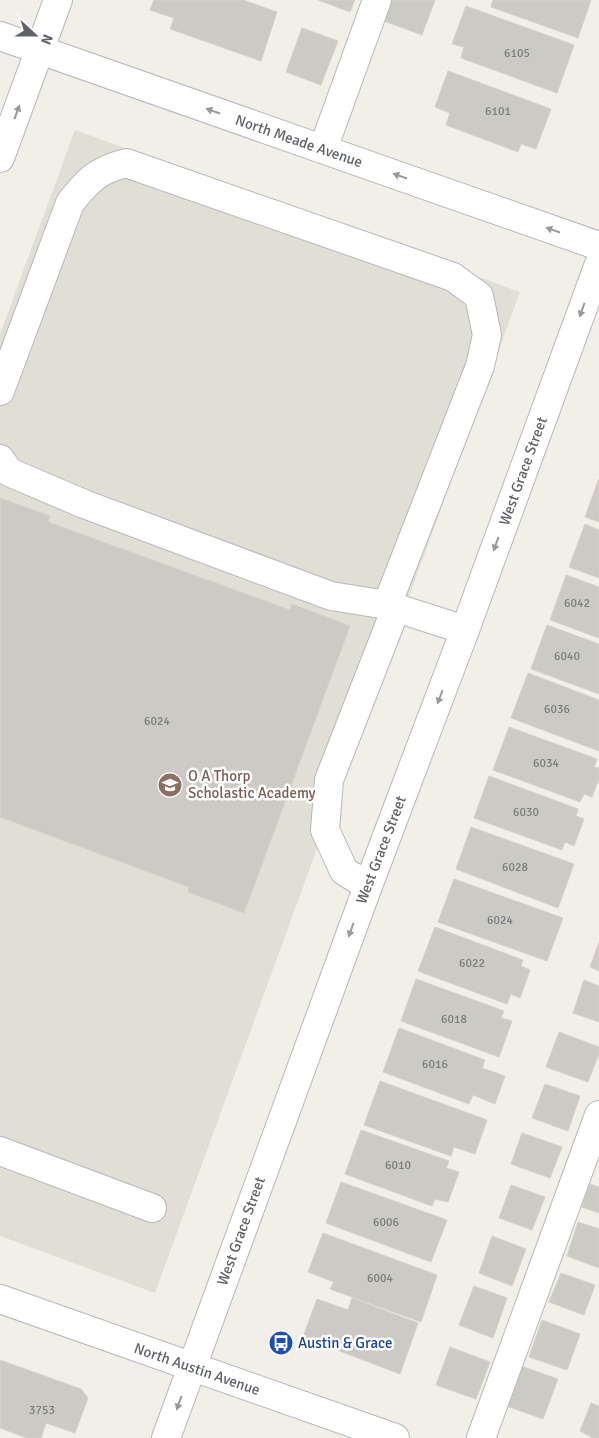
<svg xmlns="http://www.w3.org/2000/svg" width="599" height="1438" viewBox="0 0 599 1438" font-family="Signika,sans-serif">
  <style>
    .education { fill: #e1ded6 }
    .building { fill: #cccac5; stroke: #d6d1c6 }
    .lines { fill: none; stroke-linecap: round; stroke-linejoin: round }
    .minor-casing { stroke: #b5b8bc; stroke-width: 30 }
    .minor { stroke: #fff; stroke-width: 28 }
    .oneway { fill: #979a9d }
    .labels { text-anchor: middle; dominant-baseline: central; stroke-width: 5; stroke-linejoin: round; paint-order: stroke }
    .number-label { font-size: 12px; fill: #7a7d7f }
    .street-label { font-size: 15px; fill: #5f6368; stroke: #fff }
    .education-label { font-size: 15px; fill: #785e54; stroke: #fff; text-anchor: start }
    .transit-label { font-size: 15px; fill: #164399; stroke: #fff; text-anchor: start }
  </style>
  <rect width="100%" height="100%" fill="#f1efe8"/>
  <!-- education -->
  <path class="education" d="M75 130 520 292 155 1293 0 1236V334Z"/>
  <!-- building -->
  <g class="building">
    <path d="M154 0H243L277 12 261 61 170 29 174 18 150 10Z"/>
    <path d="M318 0H355L350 12Z"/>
    <path d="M392 0H435L422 35 384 21Z"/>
    <path d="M493 0H591L578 38 491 7Z"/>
    <path d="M466 6 574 45 557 93 461 58 464 47 452 44Z"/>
    <path d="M302 28 338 41 321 85 286 72Z"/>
    <path d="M448 71 551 109 536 149 521 144 518 152 446 125 450 113 435 107Z"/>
    <path d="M599 478V522L585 517Z"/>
    <path d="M0 498 50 516 48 522 290 610 292 604 350 626 244 913 188 892 189 887 0 817Z"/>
    <path d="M585 524 599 530V578L569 567Z"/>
    <path d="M566 575 599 587V638L550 620Z"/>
    <path d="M547 625 599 644V694L531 669Z"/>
    <path d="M528 673 599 700V751L511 718Z"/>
    <path d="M509 727 597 759 594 767 599 768V779L592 797 584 794 580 802 493 770Z"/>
    <path d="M489 776 578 809 576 816 584 819 574 846 565 842 562 850 474 818Z"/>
    <path d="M471 827 574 864 558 908 456 869Z"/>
    <path d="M454 879 563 918 547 961 438 922Z"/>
    <path d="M435 927 523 960 521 966 530 970 520 998 511 994 507 1004 418 971Z"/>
    <path d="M599 942V971L590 967Z"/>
    <path d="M416 979 504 1011 501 1018 512 1021 499 1057 401 1021Z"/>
    <path d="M584 980 599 986V1022L573 1013Z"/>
    <path d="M399 1028 485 1060 482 1068 505 1076 495 1104 473 1095 469 1104 383 1072Z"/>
    <path d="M559 1032 599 1047V1054L588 1082 546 1067Z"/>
    <path d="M380 1081 487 1120 475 1154 454 1147 451 1156 364 1125Z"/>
    <path d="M545 1084 580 1096 568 1131 532 1118Z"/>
    <path d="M361 1130 449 1161 446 1168 459 1172 448 1202 435 1199 432 1206 345 1174Z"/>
    <path d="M522 1133 562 1147 550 1178 511 1164Z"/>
    <path d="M341 1182 447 1220 431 1262 326 1223Z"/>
    <path d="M590 1184 599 1187V1213L582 1207Z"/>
    <path d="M511 1185 545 1197 532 1230 499 1218Z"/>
    <path d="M578 1222 599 1229V1268L567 1256Z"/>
    <path d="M323 1233 437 1275 421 1322 330 1289 334 1282 308 1272Z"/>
    <path d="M492 1236 526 1249 512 1286 479 1273Z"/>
    <path d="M561 1273 595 1285 584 1315 549 1302Z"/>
    <path d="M474 1286 507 1298 493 1338 459 1325Z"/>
    <path d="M352 1298 418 1323 400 1374 303 1337 317 1299 348 1310Z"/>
    <path d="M542 1320 580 1334 567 1370 529 1357Z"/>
    <path d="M450 1347 490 1362 476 1399 436 1385Z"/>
    <path d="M0 1360 81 1389 88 1398 75 1433 46 1423 41 1438H27L0 1428Z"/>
    <path d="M518 1365 558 1379 543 1419 504 1405Z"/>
    <path d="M591 1403 599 1406V1438H593L580 1431Z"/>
  </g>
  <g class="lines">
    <defs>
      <g id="minor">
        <path d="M0 36 599 246"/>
        <path d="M323 149 377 0"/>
        <path d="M0 158 58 0"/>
        <path d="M0 391 70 203C88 180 98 170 126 163L453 277 479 296 487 335 480 366 387 605"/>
        <path d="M0 459 9 472 84 504 331 596 387 605 465 630"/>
        <path d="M368 886 344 871 325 830 329 780 396 608"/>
        <path d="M0 1151 152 1208"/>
        <path d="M0 1299 395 1438"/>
        <path d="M166 1438 368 886 465 630 599 264"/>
        <path d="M481 1438 599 1115"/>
      </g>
    </defs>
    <!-- minor casing -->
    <use href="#minor" class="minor-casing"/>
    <!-- minor -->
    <use href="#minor" class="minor"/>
  </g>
  <!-- one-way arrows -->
  <defs><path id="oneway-solid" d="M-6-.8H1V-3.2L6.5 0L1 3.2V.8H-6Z" transform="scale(1.25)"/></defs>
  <g class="oneway">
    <use href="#oneway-solid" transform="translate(213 111) rotate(-161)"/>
    <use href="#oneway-solid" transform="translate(17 112) rotate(-70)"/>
    <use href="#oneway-solid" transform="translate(400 176) rotate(-161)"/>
    <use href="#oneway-solid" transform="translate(553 230) rotate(-161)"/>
    <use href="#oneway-solid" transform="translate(582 310) rotate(110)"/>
    <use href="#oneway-solid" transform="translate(496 544) rotate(110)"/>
    <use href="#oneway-solid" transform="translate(440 697) rotate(111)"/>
    <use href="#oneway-solid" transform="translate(351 930) rotate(110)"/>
    <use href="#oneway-solid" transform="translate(179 1403) rotate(110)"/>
  </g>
  <!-- icons -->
  <defs>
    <symbol id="school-disc" viewBox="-11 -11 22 22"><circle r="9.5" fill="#8d6e63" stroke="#fff"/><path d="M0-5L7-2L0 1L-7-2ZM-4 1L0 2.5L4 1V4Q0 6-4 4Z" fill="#fff"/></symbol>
    <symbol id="bus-disc" viewBox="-11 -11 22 22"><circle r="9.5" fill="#1a4fb4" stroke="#fff"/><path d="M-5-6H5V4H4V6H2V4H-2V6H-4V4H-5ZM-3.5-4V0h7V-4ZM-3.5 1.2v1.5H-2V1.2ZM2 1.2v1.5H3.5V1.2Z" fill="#fff"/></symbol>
  </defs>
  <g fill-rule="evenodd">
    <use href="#school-disc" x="156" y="771" width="28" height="28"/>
    <use href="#bus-disc" x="267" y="1329" width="28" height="28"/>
  </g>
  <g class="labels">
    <!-- number labels -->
    <g class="number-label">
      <text x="517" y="53">6105</text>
      <text x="498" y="111">6101</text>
      <text x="577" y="603">6042</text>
      <text x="567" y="656">6040</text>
      <text x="557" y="709">6036</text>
      <text x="157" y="721">6024</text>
      <text x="546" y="763">6034</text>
      <text x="526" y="812">6030</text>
      <text x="515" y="867">6028</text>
      <text x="500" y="920">6024</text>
      <text x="472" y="963">6022</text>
      <text x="454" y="1019">6018</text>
      <text x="435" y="1064">6016</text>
      <text x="398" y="1165">6010</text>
      <text x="386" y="1222">6006</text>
      <text x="380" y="1278">6004</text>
      <text x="42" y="1410">3753</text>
    </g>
    <!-- street labels -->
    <g class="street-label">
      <text transform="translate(299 141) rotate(19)">North Meade Avenue</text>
      <text transform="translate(523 471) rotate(-70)">West Grace Street</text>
      <text transform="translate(381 850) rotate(-69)">West Grace Street</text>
      <text transform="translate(241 1231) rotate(-70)">West Grace Street</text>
      <text transform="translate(197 1369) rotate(19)">North Austin Avenue</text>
    </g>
    <!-- education labels -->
    <g class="education-label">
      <text x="188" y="776">O A Thorp<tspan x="188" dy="17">Scholastic Academy</tspan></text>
    </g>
    <!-- transit labels -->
    <g class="transit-label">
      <text x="298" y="1343">Austin &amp; Grace</text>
    </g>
  </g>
  <!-- north arrow -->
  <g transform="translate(35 35) rotate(111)" stroke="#ffffff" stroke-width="4" paint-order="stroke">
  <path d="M0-4L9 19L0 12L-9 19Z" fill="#5f6368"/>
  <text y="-8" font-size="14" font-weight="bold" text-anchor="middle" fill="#5f6368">N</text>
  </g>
</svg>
